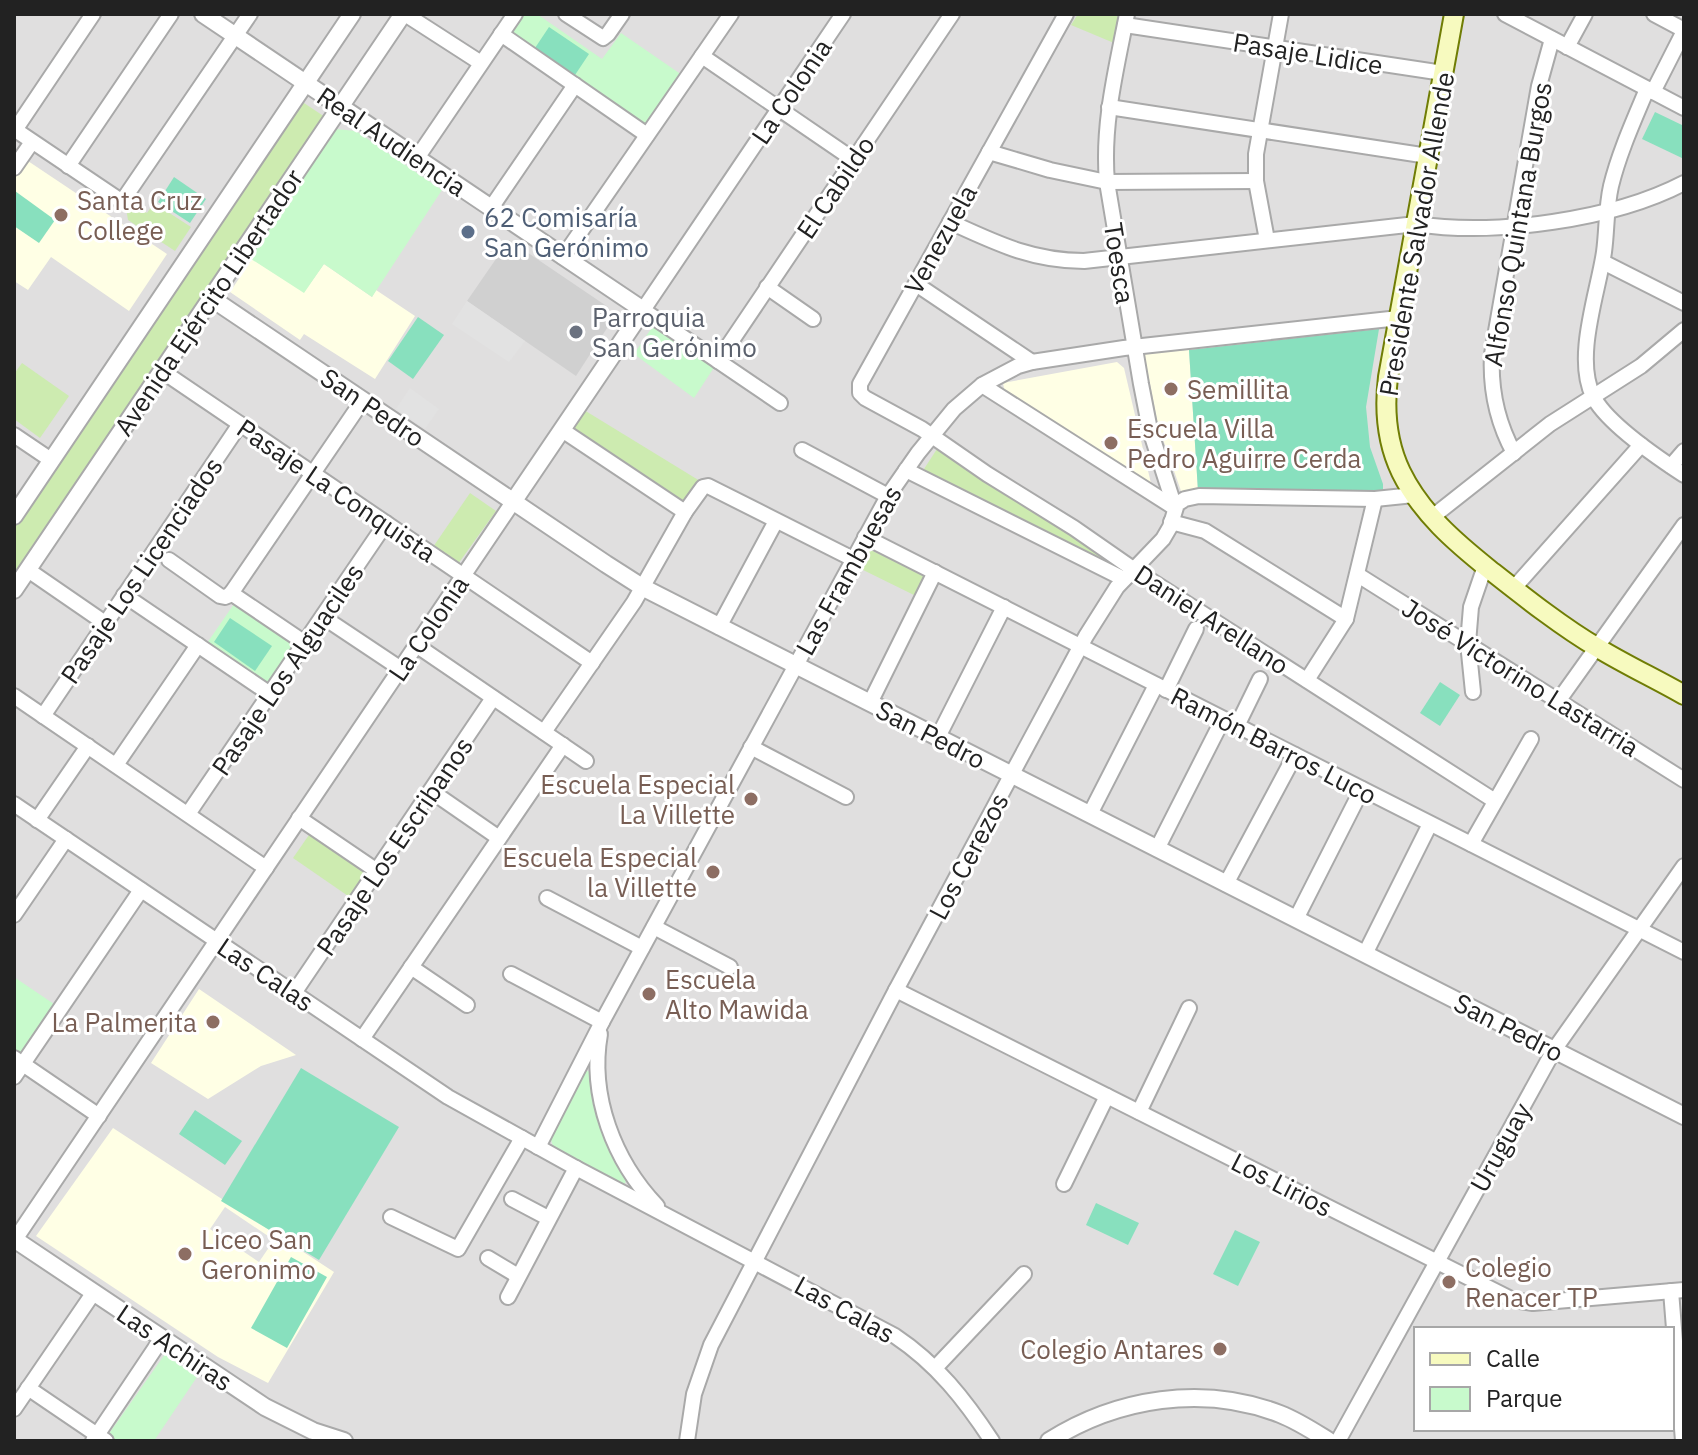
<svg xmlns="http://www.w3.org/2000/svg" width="1698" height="1455" viewBox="0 0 1698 1455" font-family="'IBM Plex Sans',sans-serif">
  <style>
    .residential { fill: #e0dfdf; fill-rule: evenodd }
    .education { fill: #ffffe5 }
    .religious { fill: #d0d0d0 }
    .grass { fill: #cdebb0 }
    .park { fill: #c8facc }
    .pitch { fill: #88e0be }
    .parking { fill: #e2e2e2 }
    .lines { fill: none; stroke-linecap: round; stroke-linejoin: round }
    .minor-casing { stroke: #a9a9a9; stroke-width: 18 }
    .tertiary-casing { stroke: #a9a9a9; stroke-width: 20 }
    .secondary-casing { stroke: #707d05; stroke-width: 22 }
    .minor { stroke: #fff; stroke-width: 14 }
    .tertiary { stroke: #fff; stroke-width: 16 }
    .secondary { stroke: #f7fabf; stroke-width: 18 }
    .education-dot { fill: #8d6e63; stroke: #fff; stroke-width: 3 }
    .service-dot { fill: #5c6f8a; stroke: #fff; stroke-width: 3 }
    .worship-dot { fill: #6b7280; stroke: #fff; stroke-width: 3 }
    .labels { text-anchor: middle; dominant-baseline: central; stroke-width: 6; stroke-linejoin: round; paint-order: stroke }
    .street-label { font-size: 26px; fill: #222; stroke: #fff }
    .education-label { font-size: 26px; fill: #785e54; stroke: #fff; text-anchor: start }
    .service-label { font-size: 26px; fill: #4e5e75; stroke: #fff; text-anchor: start }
    .worship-label { font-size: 26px; fill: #5b616d; stroke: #fff; text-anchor: start }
  </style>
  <rect width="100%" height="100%" fill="#f2efe9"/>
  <!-- residential -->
  <path class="residential" d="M14 14H1684V1441H14ZM1416 1329H1672V1429H1416Z"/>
  <!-- education -->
  <g class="education">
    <path d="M25 159 167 254 129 311 51 257 28 290 14 281V176Z"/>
    <path d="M252 259 304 292 324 264 372 297 376 290 415 316 375 379 304 334 300 340 230 292Z"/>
    <path d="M1189 350 1198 491H1181L1158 425 1144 353Z"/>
    <path d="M1117 362 1124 368 1153 492 1005 394 1003 383Z"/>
    <path d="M199 989 296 1055 261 1066 208 1099 151 1063Z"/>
    <path d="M113 1128 334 1272 268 1383 218 1357 36 1236Z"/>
  </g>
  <!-- religious -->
  <path class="religious" d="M509 240 608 307 611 322 576 376 467 301Z"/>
  <!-- grass -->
  <g class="grass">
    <path d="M1078 14H1119L1114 43 1071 25Z"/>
    <path d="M301 101 325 117 14 577V525Z"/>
    <path d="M130 202 147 213 154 203 191 227 175 251 128 220 126 208Z"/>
    <path d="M22 363 69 396 40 438 14 419V374Z"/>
    <path d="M584 410 700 481 683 507 570 431Z"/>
    <path d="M937 449 1119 563 1116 569 922 472Z"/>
    <path d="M470 493 496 511 458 564 433 547Z"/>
    <path d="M871 550 924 576V581L916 596 857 567 865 551Z"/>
    <path d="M311 832 367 871 351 898 293 858Z"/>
  </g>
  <!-- park -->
  <g class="park">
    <path d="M525 14H537L602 59 621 33 682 75 643 131 509 37Z"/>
    <path d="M336 129 356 131 442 190 372 297 324 264 304 293 248 257Z"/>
    <path d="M653 326 715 366 694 398 634 354Z"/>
    <path d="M234 604 295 645 269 684 263 687 205 646Z"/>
    <path d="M14 977 54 1004 19 1057 14 1054Z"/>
    <path d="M585 1070 590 1072 598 1118 626 1181 623 1187 554 1149 550 1137Z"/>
    <path d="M165 1354 197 1377 154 1441H118L108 1435Z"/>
  </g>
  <!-- pitch -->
  <g class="pitch">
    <path d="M549 27 589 54 573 78 533 51Z"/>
    <path d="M1655 112 1684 126V159L1642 139Z"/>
    <path d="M174 177 206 199 190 223 158 202Z"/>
    <path d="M15 191 55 220 39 243 14 226Z"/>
    <path d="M418 317 444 335 413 379 388 361Z"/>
    <path d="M1379 329 1366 407 1370 447 1383 484V492L1198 491 1189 350Z"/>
    <path d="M230 618 272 646 255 671 214 642Z"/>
    <path d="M1440 682 1460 695 1440 726 1420 713Z"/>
    <path d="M301 1068 399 1127 319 1260 221 1201Z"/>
    <path d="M195 1110 242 1141 225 1165 179 1134Z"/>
    <path d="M1096 1203 1139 1223 1128 1245 1086 1225Z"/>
    <path d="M1235 1230 1260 1242 1238 1286 1213 1274Z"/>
    <path d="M291 1257 327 1277 287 1348 251 1328Z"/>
  </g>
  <!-- parking -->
  <g class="parking">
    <path d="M467 301 525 341 509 362 452 324Z"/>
    <path d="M410 388 439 409 425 429 396 409Z"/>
    <path d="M225 1207 274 1240 259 1262 210 1229Z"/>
  </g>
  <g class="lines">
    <defs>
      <g id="minor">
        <path d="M405 14 481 63"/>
        <path d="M566 14 603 38 608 34 622 14"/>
        <path d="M1066 14 860 384V393L865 398 922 429 987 474 1074 528 1133 569 1495 801"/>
        <path d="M1127 14C1116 70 1102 125 1107 182L1141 384 1150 430 1175 508"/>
        <path d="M1505 14 1684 108"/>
        <path d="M1654 14 1684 30"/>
        <path d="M1125 25 1443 73"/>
        <path d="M501 34 647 135"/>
        <path d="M1567 47 1585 14"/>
        <path d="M702 56 854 160"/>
        <path d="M1647 89C1634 120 1619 153 1611 186 1606 208 1607 230 1604 252 1598 293 1574 357 1593 396 1606 423 1658 458 1684 475"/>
        <path d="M1653 92 1684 31"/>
        <path d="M1109 107 1428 156"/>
        <path d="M14 129 118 199 123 200 250 14"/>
        <path d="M15 130 93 14"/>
        <path d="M989 152 1050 170 1107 182 1256 181"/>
        <path d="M417 158 515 14"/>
        <path d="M68 166 171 14"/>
        <path d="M14 168 32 142"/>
        <path d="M491 208 575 85"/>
        <path d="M950 222C996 243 1032 261 1084 261L1416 224C1495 236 1613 220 1684 183"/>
        <path d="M1267 240 1256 181V154L1281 14"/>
        <path d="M563 257 731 14"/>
        <path d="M1603 262 1684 303"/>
        <path d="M916 284 1032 362"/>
        <path d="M767 287 813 319"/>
        <path d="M718 361 952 14"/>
        <path d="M162 371 592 663"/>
        <path d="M982 385 1175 508"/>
        <path d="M780 403 643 310 843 14"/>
        <path d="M562 430 685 512"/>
        <path d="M14 435 51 460"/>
        <path d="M802 450 888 496"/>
        <path d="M1514 453C1497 422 1490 390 1492 354L1539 86 1552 39"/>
        <path d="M1671 466 1684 451"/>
        <path d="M906 470 1124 579"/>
        <path d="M1431 518 1550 424 1641 366 1684 330"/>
        <path d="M1171 522 1205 531 1346 619"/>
        <path d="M865 537 1684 952"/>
        <path d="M169 560 220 596 225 597 230 595 363 400"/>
        <path d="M28 570 105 623"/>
        <path d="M1358 575 1684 780"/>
        <path d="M1513 589 1641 445"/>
        <path d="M231 593 305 643"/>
        <path d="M124 595 270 694"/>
        <path d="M323 617 401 669"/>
        <path d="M719 627 776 521"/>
        <path d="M416 645 586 761"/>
        <path d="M1307 680 1346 619 1375 499"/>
        <path d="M1166 690 1196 629"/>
        <path d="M1473 692 1468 643 1471 607 1485 566"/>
        <path d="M14 696 266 868"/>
        <path d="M1559 700 1684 525"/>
        <path d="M870 703 935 572"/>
        <path d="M43 716 240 424"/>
        <path d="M1237 726 1260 679"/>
        <path d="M544 732 634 602 685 512 703 487 708 486 853 559"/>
        <path d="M938 737 1004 607"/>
        <path d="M751 747 846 797"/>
        <path d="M116 765 198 645"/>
        <path d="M431 791 499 838"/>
        <path d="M14 804 448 1097 576 1168 895 1336C937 1364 965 1400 992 1441"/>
        <path d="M188 814 386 523"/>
        <path d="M1090 814 1156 685"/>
        <path d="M299 818 377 871"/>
        <path d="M37 820 88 746"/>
        <path d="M1471 844 1531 739"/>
        <path d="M1157 849 1223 719"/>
        <path d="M1226 884 1295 755"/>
        <path d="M547 898 642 948"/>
        <path d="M14 915 66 839"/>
        <path d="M1296 919 1362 789"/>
        <path d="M654 927 730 967"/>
        <path d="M1365 954 1430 824"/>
        <path d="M411 967 467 1005"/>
        <path d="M511 974 602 1022"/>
        <path d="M896 990 1513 1300 1533 1303 1684 1290"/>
        <path d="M294 993 493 698"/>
        <path d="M600 1034C589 1096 614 1161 657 1206"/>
        <path d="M362 1039 563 745"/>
        <path d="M14 1058 99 1116"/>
        <path d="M14 1077 141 890"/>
        <path d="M1139 1112 1189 1008"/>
        <path d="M538 1147 602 1022 888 496 918 453 954 409 982 385 1018 366 1032 362 1124 348 1399 318"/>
        <path d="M1064 1184 1107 1096"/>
        <path d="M512 1199 548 1218"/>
        <path d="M391 1217 458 1249 522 1138"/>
        <path d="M14 1241 513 502"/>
        <path d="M488 1258 518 1276"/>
        <path d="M1671 1291 1683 1441"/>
        <path d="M508 1297 576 1168"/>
        <path d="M936 1367 1024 1274"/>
        <path d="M28 1388 106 1441"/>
        <path d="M14 1409 94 1292"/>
        <path d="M93 1441 162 1338"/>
        <path d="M687 1441 694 1394 711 1345 896 990 1086 636 1117 587 1163 539 1170 527 1177 504 1185 499 1199 496 1375 499 1414 495"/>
        <path d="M1338 1441 1554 1050 1684 866"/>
      </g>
      <g id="tertiary">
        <path d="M203 14 643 310 513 502"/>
        <path d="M211 298 606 564 642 587 1684 1116"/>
        <path d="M14 516 352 14"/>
        <path d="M14 590 403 14"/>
        <path d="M14 1239 265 1407 313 1431 344 1441"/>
        <path d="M1049 1441C1117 1398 1203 1384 1280 1414 1298 1421 1313 1431 1329 1441"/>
      </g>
      <path id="secondary" d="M1454 14 1388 377C1384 410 1386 441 1401 472 1421 513 1455 542 1490 570 1523 596 1562 627 1598 648 1626 665 1656 679 1684 695"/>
    </defs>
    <!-- minor casing -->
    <use href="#minor" class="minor-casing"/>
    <!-- tertiary casing -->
    <use href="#tertiary" class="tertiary-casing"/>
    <!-- secondary casing -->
    <use href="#secondary" class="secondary-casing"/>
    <!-- minor -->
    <use href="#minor" class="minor"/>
    <!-- tertiary -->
    <use href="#tertiary" class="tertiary"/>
    <!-- secondary -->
    <use href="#secondary" class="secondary"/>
  </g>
  <!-- markers -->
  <g class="education-dot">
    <circle cx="61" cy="215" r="8"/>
    <circle cx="1171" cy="389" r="8"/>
    <circle cx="1111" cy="443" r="8"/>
    <circle cx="751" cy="799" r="8"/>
    <circle cx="713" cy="872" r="8"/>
    <circle cx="649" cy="994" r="8"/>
    <circle cx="213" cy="1022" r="8"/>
    <circle cx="185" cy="1254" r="8"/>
    <circle cx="1449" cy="1282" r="8"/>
    <circle cx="1220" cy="1349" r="8"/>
  </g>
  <circle class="service-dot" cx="468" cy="232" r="8"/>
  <circle class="worship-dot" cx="576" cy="332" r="8"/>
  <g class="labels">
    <!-- street labels -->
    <g class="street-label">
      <text transform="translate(1308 53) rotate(9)">Pasaje Lidice</text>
      <text transform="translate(791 91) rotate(-56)">La Colonia</text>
      <text transform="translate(392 141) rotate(34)">Real Audiencia</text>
      <text transform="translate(835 187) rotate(-56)">El Cabildo</text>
      <text transform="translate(1517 224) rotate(-80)">Alfonso Quintana Burgos</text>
      <text transform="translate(1416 234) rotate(-80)">Presidente Salvador Allende</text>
      <text transform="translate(940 239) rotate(-61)">Venezuela</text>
      <text transform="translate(1120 263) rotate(81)">Toesca</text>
      <text transform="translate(208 302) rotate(-56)">Avenida Ejército Libertador</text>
      <text transform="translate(373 407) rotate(34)">San Pedro</text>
      <text transform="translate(337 490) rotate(34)">Pasaje La Conquista</text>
      <text transform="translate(141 570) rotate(-56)">Pasaje Los Licenciados</text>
      <text transform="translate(848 570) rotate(-61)">Las Frambuesas</text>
      <text transform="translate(1212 619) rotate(33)">Daniel Arellano</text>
      <text transform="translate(428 628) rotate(-56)">La Colonia</text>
      <text transform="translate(287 669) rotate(-56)">Pasaje Los Alguaciles</text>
      <text transform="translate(1521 677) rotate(32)">José Victorino Lastarria</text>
      <text transform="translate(931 734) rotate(27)">San Pedro</text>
      <text transform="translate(1274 745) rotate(27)">Ramón Barros Luco</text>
      <text transform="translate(394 846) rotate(-56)">Pasaje Los Escribanos</text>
      <text transform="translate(968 856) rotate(-62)">Los Cerezos</text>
      <text transform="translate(266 974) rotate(34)">Las Calas</text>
      <text transform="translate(1509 1027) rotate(27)">San Pedro</text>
      <text transform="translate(1500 1147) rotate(-61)">Uruguay</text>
      <text transform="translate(1282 1184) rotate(27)">Los Lirios</text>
      <text transform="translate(845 1309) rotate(29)">Las Calas</text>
      <text transform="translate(175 1347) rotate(34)">Las Achiras</text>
    </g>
    <!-- education labels -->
    <g class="education-label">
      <text x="77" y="200">Santa Cruz<tspan x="77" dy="30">College</tspan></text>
      <text x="1187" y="389">Semillita</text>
      <text x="1127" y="428">Escuela Villa<tspan x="1127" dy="30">Pedro Aguirre Cerda</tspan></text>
      <text x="735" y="784" text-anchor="end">Escuela Especial<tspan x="735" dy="30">La Villette</tspan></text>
      <text x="697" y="857" text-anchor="end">Escuela Especial<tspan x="697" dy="30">la Villette</tspan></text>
      <text x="665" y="979">Escuela<tspan x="665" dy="30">Alto Mawida</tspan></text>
      <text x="197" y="1022" text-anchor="end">La Palmerita</text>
      <text x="201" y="1239">Liceo San<tspan x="201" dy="30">Geronimo</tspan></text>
      <text x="1465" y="1267">Colegio<tspan x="1465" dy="30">Renacer TP</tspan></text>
      <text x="1204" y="1349" text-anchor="end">Colegio Antares</text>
    </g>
    <!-- service labels -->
    <g class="service-label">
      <text x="484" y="217">62 Comisaría<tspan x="484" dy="30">San Gerónimo</tspan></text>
    </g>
    <!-- worship labels -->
    <g class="worship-label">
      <text x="592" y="317">Parroquia<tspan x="592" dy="30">San Gerónimo</tspan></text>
    </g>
  </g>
  <!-- border -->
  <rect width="1698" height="1455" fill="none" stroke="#222222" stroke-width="32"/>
  <!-- legend -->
  <rect x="1414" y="1327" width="260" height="104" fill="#ffffff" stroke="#a7a7a7" stroke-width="2"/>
  <rect x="1430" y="1353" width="40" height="12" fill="#f7fabf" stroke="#a7a7a7" stroke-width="2"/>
  <text x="1486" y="1367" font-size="24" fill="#222222">Calle</text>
  <rect x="1430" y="1387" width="40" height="24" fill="#c8facc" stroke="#a7a7a7" stroke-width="2"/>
  <text x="1486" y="1407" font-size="24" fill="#222222">Parque</text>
</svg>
